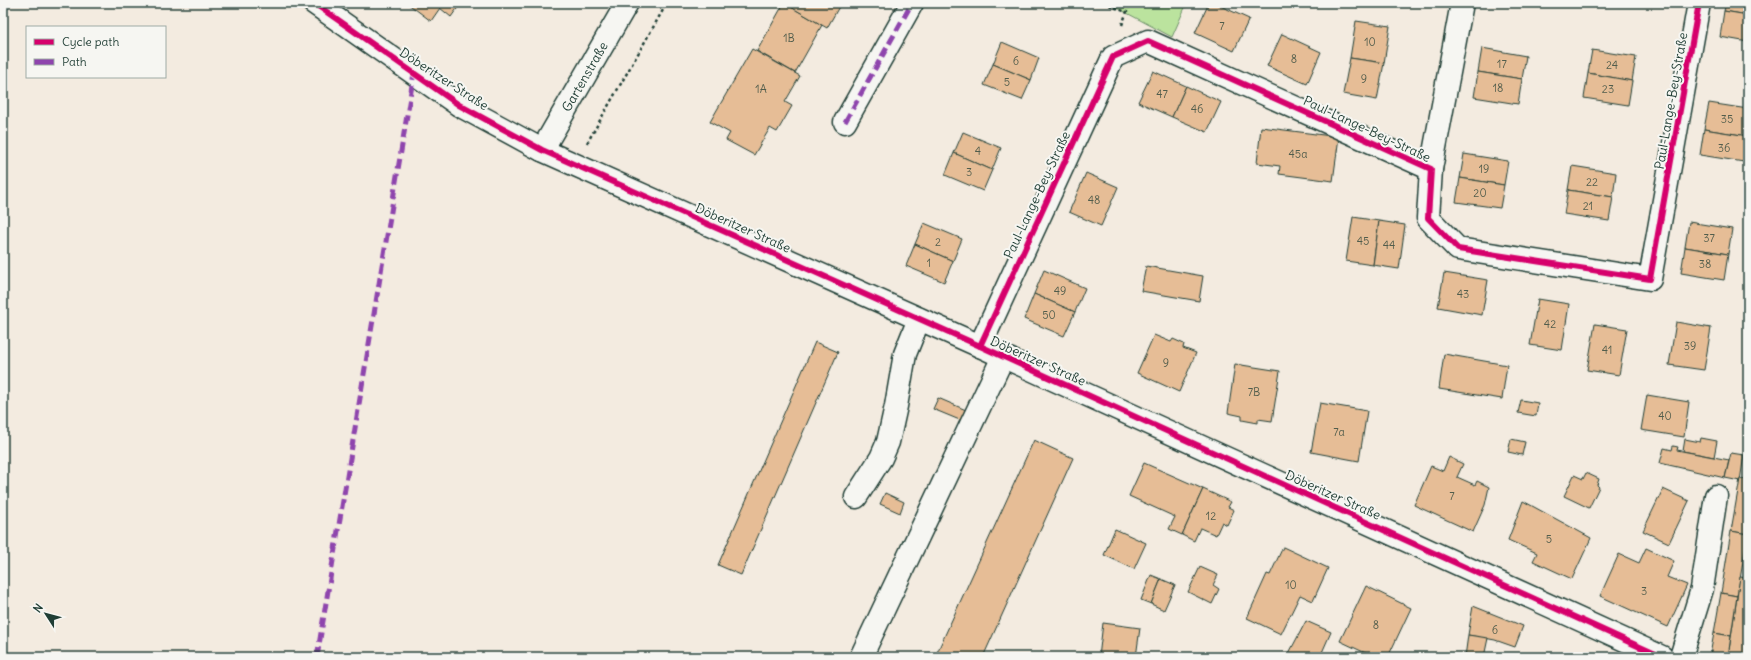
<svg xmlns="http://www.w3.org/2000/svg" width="1751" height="660" viewBox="0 0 1751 660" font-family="Delius,sans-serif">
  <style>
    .green { fill: #bbe39e; stroke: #6d9069 }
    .building { fill: #e6bd96; stroke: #1f3d34 }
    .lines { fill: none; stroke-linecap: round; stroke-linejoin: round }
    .minor-casing { stroke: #1f3d34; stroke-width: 25 }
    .path { stroke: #1f3d34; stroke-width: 2.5; stroke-dasharray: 3 3; stroke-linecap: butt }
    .minor { stroke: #f6f6f2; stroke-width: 22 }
    .quiet { stroke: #8e44ad; stroke-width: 5; stroke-dasharray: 10 5; stroke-linecap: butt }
    .cycleway-casing { stroke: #f6f6f2; stroke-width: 8 }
    .cycleway { stroke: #d6006c; stroke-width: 6 }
    .labels { text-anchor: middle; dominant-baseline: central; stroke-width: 4; stroke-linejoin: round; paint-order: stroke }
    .number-label { font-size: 11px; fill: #515d4c }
    .street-label { font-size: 13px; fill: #1f3d34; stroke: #f6f6f2 }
  </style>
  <rect width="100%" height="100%" fill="#f3ebe0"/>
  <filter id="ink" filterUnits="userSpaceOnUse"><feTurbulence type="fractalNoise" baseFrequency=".025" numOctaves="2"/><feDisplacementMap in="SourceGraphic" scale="8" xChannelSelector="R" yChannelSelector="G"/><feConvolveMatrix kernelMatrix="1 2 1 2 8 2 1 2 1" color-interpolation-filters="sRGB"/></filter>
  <g filter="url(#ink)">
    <!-- green -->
    <path class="green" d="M1108 3H1187L1172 37Z"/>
    <!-- building -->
    <g class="building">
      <path d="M407 3H461L451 17 440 8 431 21Z"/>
      <path d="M784 3 822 25 795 73 757 51Z"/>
      <path d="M784 3H841L827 28Z"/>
      <path d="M1209 3H1214L1249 19 1234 51 1195 33Z"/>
      <path d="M1726 3H1748V15L1724 11Z"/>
      <path d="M1724 11 1748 15V42L1720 37Z"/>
      <path d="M1356 21 1390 26 1384 63 1350 58Z"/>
      <path d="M1282 34 1321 52 1307 84 1267 66Z"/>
      <path d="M1002 42 1039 58 1031 80 993 64Z"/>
      <path d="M1482 48 1526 56 1522 79 1478 72Z"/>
      <path d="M752 49 800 76 785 102 792 106 777 132 770 128 754 155 726 140 730 133 710 122Z"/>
      <path d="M1592 50 1636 57 1632 81 1588 73Z"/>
      <path d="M1350 58 1384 63 1377 100 1343 94Z"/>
      <path d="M993 64 1031 80 1022 100 984 85Z"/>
      <path d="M1153 71 1186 86 1172 117 1138 102Z"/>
      <path d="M1478 72 1522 79 1518 104 1474 97Z"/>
      <path d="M1588 73 1632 81 1628 105 1584 98Z"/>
      <path d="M1186 86 1221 102 1207 132 1172 117Z"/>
      <path d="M1709 103 1748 109V136L1704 129Z"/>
      <path d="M1261 127 1339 137 1333 181 1279 174 1280 166 1257 163Z"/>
      <path d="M1704 129 1748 136 1744 162 1700 155Z"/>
      <path d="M963 132 1001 148 992 170 954 153Z"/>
      <path d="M954 153 992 170 983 191 945 175Z"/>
      <path d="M1464 154 1508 161 1504 185 1460 178Z"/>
      <path d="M1572 166 1616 173 1613 197 1568 190Z"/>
      <path d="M1086 173 1118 187 1101 226 1069 212Z"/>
      <path d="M1460 178 1504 185 1500 208 1456 202Z"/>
      <path d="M1568 190 1613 197 1609 221 1564 214Z"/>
      <path d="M1353 217 1379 221 1373 265 1346 261Z"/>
      <path d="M1379 221 1405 225 1399 269 1373 265Z"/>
      <path d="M1689 222 1732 229 1728 254 1685 247Z"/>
      <path d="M924 223 962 239 953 261 915 244Z"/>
      <path d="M915 244 953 261 944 282 906 266Z"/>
      <path d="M1685 247 1728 254 1724 280 1681 273Z"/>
      <path d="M1146 266 1203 276 1199 301 1141 291Z"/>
      <path d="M1044 270 1085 288 1075 312 1034 294Z"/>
      <path d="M1444 273 1488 280 1482 315 1438 307Z"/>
      <path d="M1034 294 1075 312 1064 336 1024 319Z"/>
      <path d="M1538 299 1569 304 1562 350 1530 345Z"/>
      <path d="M1676 322 1711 328 1704 370 1669 365Z"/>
      <path d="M1595 324 1627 329 1619 375 1587 370Z"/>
      <path d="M1154 335 1171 342 1173 339 1184 344 1183 348 1196 353 1179 392 1137 373Z"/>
      <path d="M815 342 838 352 741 575 718 565Z"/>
      <path d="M1444 354 1507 365 1502 399 1439 389Z"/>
      <path d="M1235 364 1280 371 1272 421 1258 419V423L1242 420V416L1228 413Z"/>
      <path d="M1647 395 1689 402 1684 437 1641 430Z"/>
      <path d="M938 398 966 410 962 421 933 409Z"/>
      <path d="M1521 400 1538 403 1536 416 1518 413Z"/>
      <path d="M1320 403 1367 411 1359 461 1311 452Z"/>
      <path d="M1701 438 1717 441 1714 457 1683 451 1685 439 1700 442Z"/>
      <path d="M1511 439 1525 442 1522 455 1508 452Z"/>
      <path d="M1034 440 1073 458 983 657H935Z"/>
      <path d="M1673 446 1678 447 1677 450 1729 460 1725 478 1660 463 1664 448 1672 450Z"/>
      <path d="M1731 453 1744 455 1740 481 1725 478Z"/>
      <path d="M1449 457 1463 464 1457 477 1475 485 1477 481 1489 487 1485 505 1473 532 1414 505 1431 466 1443 471Z"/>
      <path d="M1144 463 1203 489 1182 535 1169 529 1175 517 1129 496Z"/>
      <path d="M1586 473 1599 479 1597 485 1599 487 1589 508 1564 496 1574 475 1583 479Z"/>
      <path d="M1740 479 1748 480 1747 534 1731 531Z"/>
      <path d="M1203 489 1231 502 1228 507 1234 510 1227 525 1222 522 1216 535 1200 528 1194 541 1182 535Z"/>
      <path d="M1663 489 1689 501 1669 543 1643 531Z"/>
      <path d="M885 493 904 502 900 513 880 504Z"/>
      <path d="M1523 501 1591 538 1572 579 1533 561 1537 553 1508 540Z"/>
      <path d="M1115 529 1146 543 1134 569 1104 555Z"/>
      <path d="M1731 531 1748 534 1737 596 1721 593Z"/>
      <path d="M1283 547 1328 568 1313 601 1300 595 1281 634 1247 618 1267 574 1270 575Z"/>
      <path d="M1646 548 1674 561 1667 577 1687 585 1668 627 1600 596 1619 554 1639 563Z"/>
      <path d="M1200 567 1218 575 1213 585 1219 589 1212 604 1188 592Z"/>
      <path d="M1151 575 1161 579 1151 604 1141 600Z"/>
      <path d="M1740 577 1748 578V657H1728Z"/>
      <path d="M1161 579 1175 585 1164 610 1151 604Z"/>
      <path d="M1366 586 1411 608 1388 657H1374L1340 641Z"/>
      <path d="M1721 593 1737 596 1731 636 1714 633Z"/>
      <path d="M1473 606 1523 626 1515 647 1495 640 1468 635Z"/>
      <path d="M1306 621 1331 632 1320 657H1287Z"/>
      <path d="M1103 623 1140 628 1136 657H1099Z"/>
      <path d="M1714 633 1731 636 1728 657 1710 655Z"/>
      <path d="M1468 635 1488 638 1484 657H1465Z"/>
    </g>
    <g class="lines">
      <defs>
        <g id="minor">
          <path d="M314 3 459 105 542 150 980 346 1662 657"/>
          <path d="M845 122 912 3"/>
          <path id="s1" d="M542 150 627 3"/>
          <path d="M1431 169 1462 3"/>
          <path d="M980 346 1113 57 1148 41 1431 169 1428 218 1458 249 1650 279 1699 3"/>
          <path d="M856 497 881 458 888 442 896 406 905 354 919 319"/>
          <path d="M861 657 1003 357"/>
          <path d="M1681 657 1702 589 1716 496"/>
        </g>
      </defs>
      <!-- minor casing -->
      <use href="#minor" class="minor-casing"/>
      <!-- path -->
      <g class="path">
        <path d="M1104 3 1126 12"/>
        <path d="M1122 25 1130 3"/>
        <path d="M587 143 667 3"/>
      </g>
      <!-- minor -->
      <use href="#minor" class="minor"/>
      <!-- quiet -->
      <g class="quiet">
        <path d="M845 122 912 3"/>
        <path d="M317 657 414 73"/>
      </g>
      <defs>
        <g id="cycleway">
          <path d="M314 3 459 105 542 150 980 346 1662 657"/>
          <path d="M980 346 1113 57 1148 41 1431 169 1428 218 1458 249 1650 279 1699 3"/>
        </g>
      </defs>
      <!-- cycleway casing -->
      <use href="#cycleway" class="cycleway-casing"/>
      <!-- cycleway -->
      <use href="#cycleway" class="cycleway"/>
    </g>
  </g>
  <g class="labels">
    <!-- number labels -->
    <g class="number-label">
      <text x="1222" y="26">7</text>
      <text x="789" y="38">1B</text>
      <text x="1370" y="42">10</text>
      <text x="1294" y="59">8</text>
      <text x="1016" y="61">6</text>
      <text x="1502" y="64">17</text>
      <text x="1612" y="65">24</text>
      <text x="1364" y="79">9</text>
      <text x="1007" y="82">5</text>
      <text x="1498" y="88">18</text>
      <text x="761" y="89">1A</text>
      <text x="1608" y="89">23</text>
      <text x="1162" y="94">47</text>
      <text x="1197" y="109">46</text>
      <text x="1727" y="119">35</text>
      <text x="1724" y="148">36</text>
      <text x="978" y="151">4</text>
      <text x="1298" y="154">45a</text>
      <text x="1484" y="169">19</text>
      <text x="969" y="172">3</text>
      <text x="1592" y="182">22</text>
      <text x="1480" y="193">20</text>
      <text x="1094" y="200">48</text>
      <text x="1588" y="206">21</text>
      <text x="1709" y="238">37</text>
      <text x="1363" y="241">45</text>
      <text x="938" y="242">2</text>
      <text x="1389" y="245">44</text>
      <text x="929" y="263">1</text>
      <text x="1705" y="264">38</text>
      <text x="1060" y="291">49</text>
      <text x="1463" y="294">43</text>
      <text x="1049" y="315">50</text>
      <text x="1550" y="324">42</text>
      <text x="1690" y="346">39</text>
      <text x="1607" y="350">41</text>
      <text x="1166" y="363">9</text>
      <text x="1254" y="392">7B</text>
      <text x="1665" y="416">40</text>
      <text x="1339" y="432">7a</text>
      <text x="1452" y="496">7</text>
      <text x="1211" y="516">12</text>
      <text x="1549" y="539">5</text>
      <text x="1291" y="585">10</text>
      <text x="1644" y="591">3</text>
      <text x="1376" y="625">8</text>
      <text x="1495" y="630">6</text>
    </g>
    <!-- street labels -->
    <g class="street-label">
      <text stroke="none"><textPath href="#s1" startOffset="85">Gartenstraße</textPath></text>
      <text transform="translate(444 79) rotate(33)">Döberitzer Straße</text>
      <text transform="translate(1671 101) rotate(-80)">Paul-Lange-Bey-Straße</text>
      <text transform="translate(1367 129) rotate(25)">Paul-Lange-Bey-Straße</text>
      <text transform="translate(1037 195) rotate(-65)">Paul-Lange-Bey-Straße</text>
      <text transform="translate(743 228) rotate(24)">Döberitzer Straße</text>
      <text transform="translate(1038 361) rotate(24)">Döberitzer Straße</text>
      <text transform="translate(1333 495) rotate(24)">Döberitzer Straße</text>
    </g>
  </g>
  <!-- margin -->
  <rect width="1751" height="660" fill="none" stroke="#f6f6f2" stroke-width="16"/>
  <rect x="8" y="8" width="1735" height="644" fill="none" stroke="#1f3d34" stroke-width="1.5" filter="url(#ink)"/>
  <!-- legend -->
  <rect x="26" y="26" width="140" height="52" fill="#f6f6f2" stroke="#a0aca6"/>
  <rect x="34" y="39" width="20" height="6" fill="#d6006c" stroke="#a0aca6"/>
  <text x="62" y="46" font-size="12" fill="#1f3d34">Cycle path</text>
  <rect x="34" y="59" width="20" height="6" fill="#8e44ad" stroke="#a0aca6"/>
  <text x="62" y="66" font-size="12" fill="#1f3d34">Path</text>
  <!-- north arrow -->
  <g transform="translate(46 614) rotate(306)" stroke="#f6f6f2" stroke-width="3" paint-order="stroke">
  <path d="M0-3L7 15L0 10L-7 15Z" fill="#1f3d34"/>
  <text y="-6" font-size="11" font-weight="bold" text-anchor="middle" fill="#1f3d34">N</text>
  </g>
</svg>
